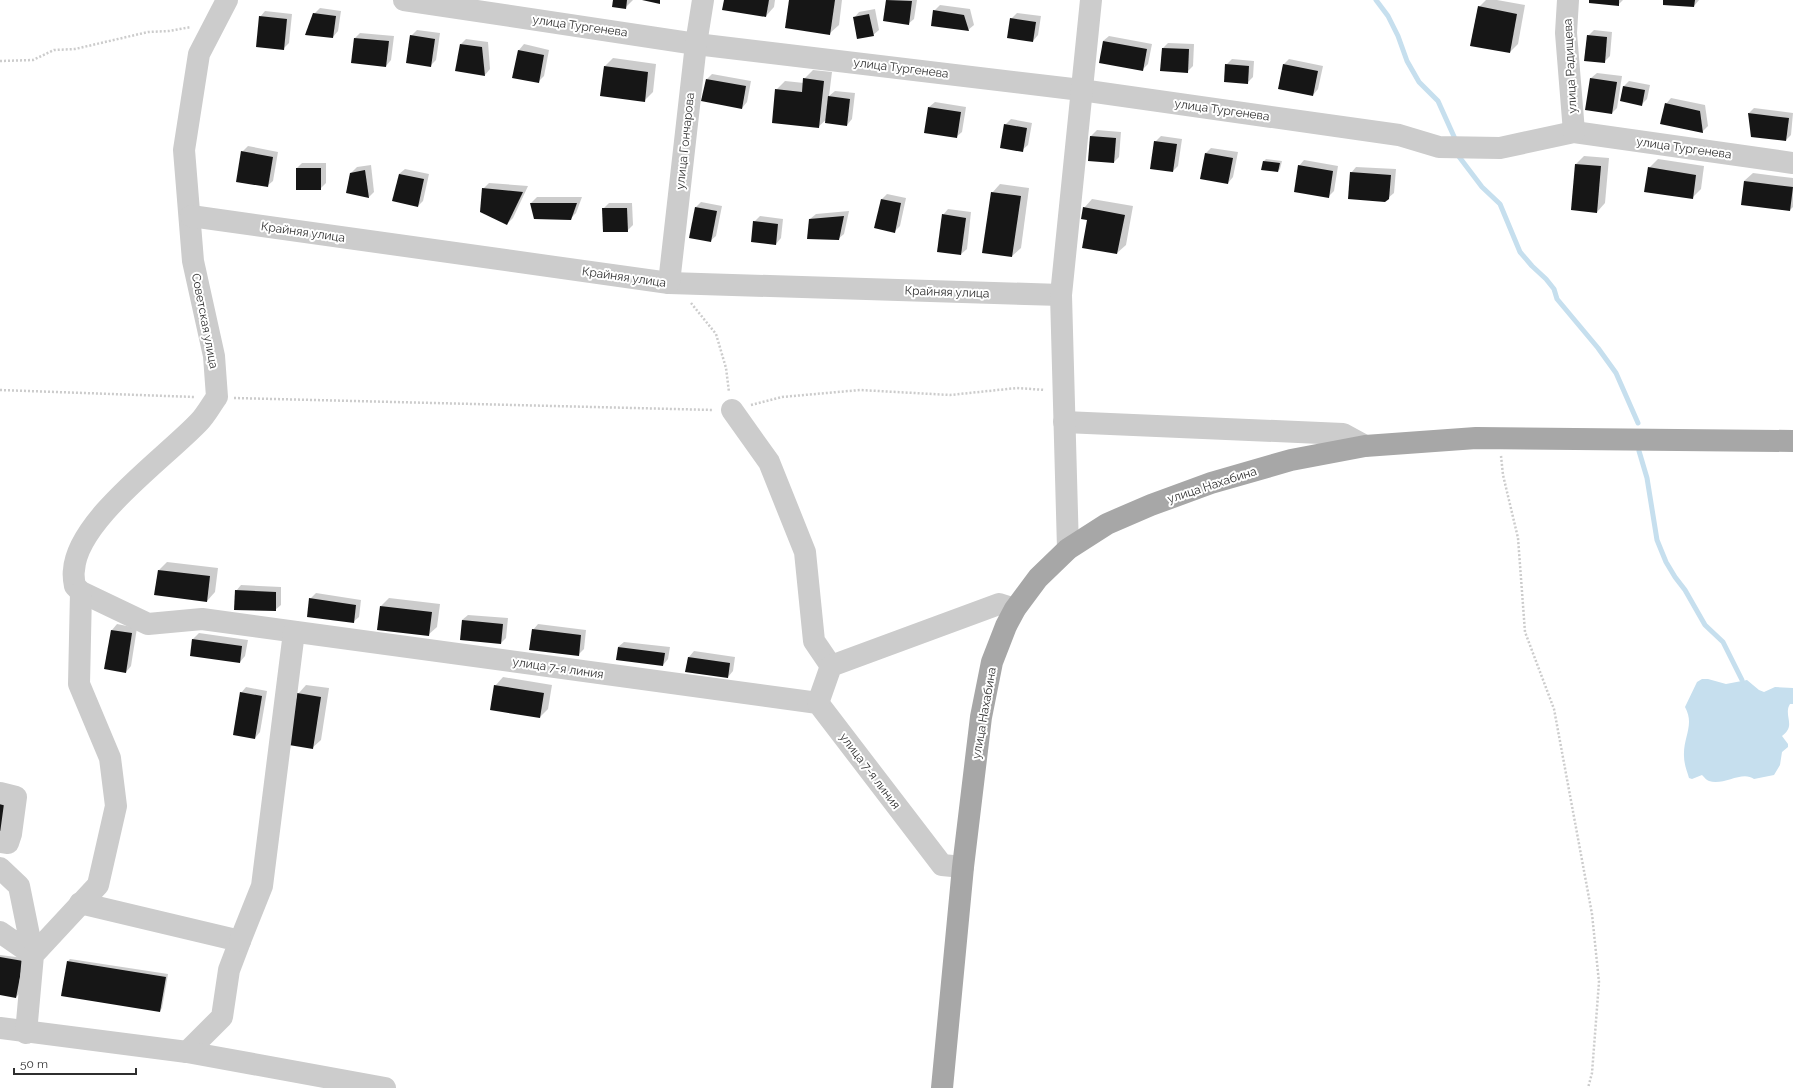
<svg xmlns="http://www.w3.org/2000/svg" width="1793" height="1088" viewBox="0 0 1793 1088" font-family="Raleway,sans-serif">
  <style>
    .water { fill: #c6dfee }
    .shadow { fill: #0003 }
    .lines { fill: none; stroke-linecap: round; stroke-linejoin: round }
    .stream { stroke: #c6dfee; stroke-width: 5 }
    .building { fill: #161616 }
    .path { stroke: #ccc; stroke-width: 2.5; stroke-dasharray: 2 2; stroke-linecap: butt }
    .minor { stroke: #ccc; stroke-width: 22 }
    .major { stroke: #a7a7a7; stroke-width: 22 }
    .labels { text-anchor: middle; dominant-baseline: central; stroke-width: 4; stroke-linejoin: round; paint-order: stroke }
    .street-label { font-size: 12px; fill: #2f2f2f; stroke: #fff }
  </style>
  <rect width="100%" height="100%" fill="#fff"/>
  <!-- water -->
  <path class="water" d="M1702 679H1708L1726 684 1747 680 1759 690 1764 692 1775 687 1793 688V704H1790C1784 713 1793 723 1787 731 1786 733 1784 734 1782 736L1788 744V747L1782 752 1780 765 1774 775 1754 779C1742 770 1724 786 1709 781 1706 780 1705 778 1702 775L1692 779 1689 778C1687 771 1684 764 1684 756 1683 737 1695 725 1685 707L1697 682Z"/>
  <!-- shadow -->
  <g class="shadow">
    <path d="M614 0H633L625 8Z"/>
    <path d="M725 0H775L774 7 766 16Z"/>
    <path d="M790 0H842L839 25 830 33Z"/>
    <path d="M887 0H917L914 19 908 24 884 20Z"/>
    <path d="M1486 0H1497L1525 5 1518 44 1510 52 1479 7Z"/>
    <path d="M1590 0H1623L1618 5Z"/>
    <path d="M1664 0H1699L1694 6Z"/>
    <path d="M940 5 970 9 974 25 968 30 934 11Z"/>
    <path d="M320 8 341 11 338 31 333 37 314 14Z"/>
    <path d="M875 9 879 30 873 35 854 18 859 12Z"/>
    <path d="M265 11 292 14 289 43 283 49 260 17Z"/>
    <path d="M1017 13 1041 16 1038 35 1033 41 1011 19Z"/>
    <path d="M417 30 440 33 436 60 430 66 411 36Z"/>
    <path d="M1594 30 1612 32 1610 56 1604 62 1588 36Z"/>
    <path d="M360 33 394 36 391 60 386 66 355 38Z"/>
    <path d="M1109 36 1152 44 1148 64 1142 70 1103 41Z"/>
    <path d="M466 39 488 42 490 69 485 75 461 44Z"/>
    <path d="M1168 43 1194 44 1193 66 1187 72 1163 48Z"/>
    <path d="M524 44 549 50 544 76 538 82 513 77 519 50Z"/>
    <path d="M613 58 656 64 653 92 644 101 604 67Z"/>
    <path d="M1232 59 1254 61 1253 77 1247 83 1226 65Z"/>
    <path d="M1289 59 1323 66 1318 89 1313 95 1283 65Z"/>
    <path d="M813 70 832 72 829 96 835 91 855 93 852 119 847 125 827 119 818 127 776 90 785 81 804 83V79Z"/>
    <path d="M1597 73 1622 76 1617 108 1612 113 1591 78Z"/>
    <path d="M712 74 751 81 747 102 742 108 707 79Z"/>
    <path d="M1629 81 1650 85 1647 99 1642 104 1621 100 1624 86Z"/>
    <path d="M1671 98 1705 105 1708 126 1702 132 1666 104Z"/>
    <path d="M935 102 966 107 962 132 956 137 929 107Z"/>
    <path d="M1754 108 1793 113 1791 135 1786 140 1749 113Z"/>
    <path d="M1011 119 1032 123 1028 145 1022 150 1005 125Z"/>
    <path d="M1097 130 1121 132 1119 157 1114 162 1089 160 1091 136Z"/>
    <path d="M1161 136 1182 139 1178 166 1173 171 1155 142Z"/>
    <path d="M248 146 278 152 273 181 267 186 242 152Z"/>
    <path d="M1211 148 1238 152 1233 177 1228 183 1201 178 1206 153Z"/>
    <path d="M1584 156 1609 158 1605 203 1597 212 1576 164Z"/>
    <path d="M1266 159 1282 161 1280 169 1278 171 1264 161Z"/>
    <path d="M1658 159 1704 166 1701 189 1692 198 1649 168Z"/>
    <path d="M1304 160 1338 166 1334 191 1328 197 1299 166Z"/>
    <path d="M302 163H326V183L320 189 297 168Z"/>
    <path d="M371 165 374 192 369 197 351 173 357 167Z"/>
    <path d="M1356 167 1396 169 1394 193 1388 198 1351 173Z"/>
    <path d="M405 169 429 174 423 201 418 206 394 201 399 174Z"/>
    <path d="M1753 173 1793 178V207L1790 210 1744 181Z"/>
    <path d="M489 183 528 186 513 218 507 224 483 189Z"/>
    <path d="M1000 184 1029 188 1021 248 1012 256 983 252 992 193Z"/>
    <path d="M887 194 906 198 900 226 895 231 882 199Z"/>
    <path d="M537 197H582L576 213 571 218H535L531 203Z"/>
    <path d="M1092 199 1133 206 1126 245 1117 253 1083 247 1088 219 1084 208Z"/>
    <path d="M701 202 722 206 716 236 710 241 696 207Z"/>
    <path d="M609 203H632L633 225 627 231 603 209Z"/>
    <path d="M948 209 971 212 967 249 961 254 943 215Z"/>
    <path d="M849 211 844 234 838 239 810 219 816 214Z"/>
    <path d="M760 216 783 219 781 238 776 244 754 222Z"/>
    <path d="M167 562 218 568 215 592 207 601 159 570Z"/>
    <path d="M241 585 281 587V605L275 610 236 591Z"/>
    <path d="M316 593 361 600 359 617 353 622 310 599Z"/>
    <path d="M389 598 440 604 437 627 428 635 381 606Z"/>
    <path d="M468 615 508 618 506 638 501 643 462 620Z"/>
    <path d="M117 624 137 628 131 666 126 672 106 668 112 630Z"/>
    <path d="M538 624 586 630 584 649 578 655 533 630Z"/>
    <path d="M199 633 248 640 245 656 240 662 191 655 193 639Z"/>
    <path d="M624 642 670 647 668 659 663 665 618 647Z"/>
    <path d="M694 651 735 657 733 671 728 677 687 671 689 657Z"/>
    <path d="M503 677 552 685 548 709 540 717 495 686Z"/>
    <path d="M306 685 329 688 321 740 312 748 298 694Z"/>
    <path d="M246 687 267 691 260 732 255 738 241 693Z"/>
    <path d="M0 955 24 958 19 994 16 997 0 994Z"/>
    <path d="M70 959 168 974 162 1008 160 1011 68 961Z"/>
  </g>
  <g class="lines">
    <!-- stream -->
    <g class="stream">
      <path d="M1376 0 1388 16 1398 36 1407 61 1419 82 1438 101 1456 141"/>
      <path d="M1457 154 1482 187 1500 204 1520 252 1532 266 1546 279 1554 289 1557 299 1598 348 1616 373 1638 423"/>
      <path d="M1639 451 1647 478 1657 540 1666 562 1675 577 1685 590 1705 625 1723 642 1742 680"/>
    </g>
  </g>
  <!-- building -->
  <g class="building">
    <path d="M613 0H627L626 9 612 7Z"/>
    <path d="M642 0H660V4Z"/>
    <path d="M724 0H769L766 17 722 10Z"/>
    <path d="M789 0H835L830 35 785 28Z"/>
    <path d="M886 0 912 1 909 25 883 21Z"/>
    <path d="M1589 0H1619V6L1589 3Z"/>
    <path d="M1663 0H1695L1694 7 1663 5Z"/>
    <path d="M1478 6 1517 14 1510 53 1470 46Z"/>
    <path d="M933 10 964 15 969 31 931 26Z"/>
    <path d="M313 13 336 16 333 38 305 35Z"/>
    <path d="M869 14 874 36 857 39 853 17Z"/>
    <path d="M259 16 287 19 284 50 256 47Z"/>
    <path d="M1010 18 1036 22 1033 42 1007 38Z"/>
    <path d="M410 35 435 39 431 67 406 63Z"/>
    <path d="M1587 35 1607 37 1605 63 1584 61Z"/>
    <path d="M354 38 389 41 386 67 351 63Z"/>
    <path d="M1103 41 1147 49 1143 71 1099 63Z"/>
    <path d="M460 44 482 47 485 76 455 71Z"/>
    <path d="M1162 48 1189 49 1188 73 1160 71Z"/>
    <path d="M518 50 544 55 539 83 512 78Z"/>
    <path d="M1225 64 1249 66 1248 84 1224 82Z"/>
    <path d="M1283 64 1318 71 1313 96 1278 89Z"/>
    <path d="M604 66 648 72 645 102 600 96Z"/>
    <path d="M803 78 824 81 819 128 772 123 775 89 802 92Z"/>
    <path d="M1590 78 1617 82 1612 114 1585 110Z"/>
    <path d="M706 79 746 86 742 109 701 101Z"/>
    <path d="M1623 86 1645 90 1642 106 1620 101Z"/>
    <path d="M828 96 850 99 847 126 825 123Z"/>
    <path d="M1665 103 1700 111 1703 133 1660 124Z"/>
    <path d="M928 107 961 112 957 138 924 133Z"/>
    <path d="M1748 113 1789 118 1786 141 1751 137Z"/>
    <path d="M1004 124 1027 128 1023 152 1000 148Z"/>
    <path d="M1090 136 1116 138 1114 163 1088 161Z"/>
    <path d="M1154 141 1177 144 1173 172 1150 169Z"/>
    <path d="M241 151 273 157 268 187 236 182Z"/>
    <path d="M1205 153 1233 158 1228 184 1200 179Z"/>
    <path d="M1263 161 1280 163 1278 172 1261 170Z"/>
    <path d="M1575 164 1601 166 1597 213 1571 210Z"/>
    <path d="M1298 165 1333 171 1329 198 1294 192Z"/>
    <path d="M1648 167 1696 175 1693 199 1644 192Z"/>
    <rect x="296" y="168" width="25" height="22"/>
    <path d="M365 170 369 198 346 193 350 173Z"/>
    <path d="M1350 172 1391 175 1389 199 1385 202 1348 199Z"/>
    <path d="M399 174 424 179 418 207 392 201Z"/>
    <path d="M1744 181 1793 187 1790 211 1741 205Z"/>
    <path d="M482 188 523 192 507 225 480 212Z"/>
    <path d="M991 192 1021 196 1012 257 982 253Z"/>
    <path d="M881 199 901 203 895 233 874 228Z"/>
    <path d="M530 203H577L571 220 534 219Z"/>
    <path d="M695 207 717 211 711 242 689 238Z"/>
    <path d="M1083 207 1125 215 1117 254 1082 248 1087 220 1081 219Z"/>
    <path d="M602 208H627L628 232H603Z"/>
    <path d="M942 214 966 218 961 255 937 252Z"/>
    <path d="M844 216 839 240 807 239 809 219Z"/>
    <path d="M753 221 778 224 776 245 751 242Z"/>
    <path d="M158 570 210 576 207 602 154 595Z"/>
    <path d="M235 590 276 592V611L234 610Z"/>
    <path d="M309 598 356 605 354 623 307 617Z"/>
    <path d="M380 606 432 612 429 636 377 630Z"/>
    <path d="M462 620 503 624 501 644 460 640Z"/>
    <path d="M532 629 581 635 579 656 529 650Z"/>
    <path d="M111 630 132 633 126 673 104 669Z"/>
    <path d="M192 639 242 646 240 663 190 656Z"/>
    <path d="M618 647 665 653 663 666 616 660Z"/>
    <path d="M688 657 730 663 728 678 685 672Z"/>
    <path d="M494 685 544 693 540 718 490 710Z"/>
    <path d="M240 692 262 696 255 739 233 735Z"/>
    <path d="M297 693 321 697 313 749 289 745Z"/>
    <path d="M0 801 8 802 0 834Z"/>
    <path d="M0 957 23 961 16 998 0 995Z"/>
    <path d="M67 961 166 977 160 1012 61 996Z"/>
  </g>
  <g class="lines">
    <!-- path -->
    <g class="path">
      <path d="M0 61 33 60 54 50 75 49 148 32 169 31 191 27"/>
      <path d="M691 303 716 334 726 368 729 392"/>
      <path d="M0 390 195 397"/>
      <path d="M234 398 713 410"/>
      <path d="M751 405 782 397 860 390 950 395 1017 388 1045 390"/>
      <path d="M1501 456 1503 475 1518 538 1525 632 1554 709 1592 914 1599 982 1592 1073 1588 1088"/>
    </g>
    <!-- minor -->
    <g class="minor">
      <path d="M227 0 199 54 184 150 193 261 214 356 217 397C211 405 206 415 199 422 165 458 77 520 74 570 73 575 74 581 75 586L81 592 148 624 202 619 818 703 942 865 963 867"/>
      <path d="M404 0 696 44 1081 90 1399 135 1439 147 1500 148 1574 132 1793 163"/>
      <path d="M1568 0 1566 33 1574 132"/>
      <path d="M191 216 669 283 1061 295"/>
      <path d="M669 283 696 44 703 0"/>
      <path d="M732 410 769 462 805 552 814 641 831 666"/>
      <path d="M1064 422 1343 434 1365 446"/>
      <path d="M1068 549 1061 295 1091 0"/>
      <path d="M818 703 831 666 999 604 1015 609"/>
      <path d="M0 793 16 797 11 834 8 843 0 842"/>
      <path d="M0 868 19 886 33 955 0 932"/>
      <path d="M80 903 240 941 229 970 222 1017 187 1052"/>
      <path d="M240 941 262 886 294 632"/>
      <path d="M0 1028 187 1052 385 1088"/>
      <path d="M26 1033 33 955 98 885 116 806 110 758 79 684 81 592"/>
    </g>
    <!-- major -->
    <path class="major" d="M942 1088 963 867 981 717 992 662 1006 626 1015 609 1038 578 1068 549 1107 524 1151 505 1211 483 1291 460 1365 446 1476 438 1793 441"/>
  </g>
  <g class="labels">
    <!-- street labels -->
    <g class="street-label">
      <text transform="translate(580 26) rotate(8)">улица Тургенева</text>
      <text transform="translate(1570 66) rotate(-93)">улица Радищева</text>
      <text transform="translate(901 68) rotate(7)">улица Тургенева</text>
      <text transform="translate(1222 110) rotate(8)">улица Тургенева</text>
      <text transform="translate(685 141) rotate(-84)">улица Гончарова</text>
      <text transform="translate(1684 148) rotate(8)">улица Тургенева</text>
      <text transform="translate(303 232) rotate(8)">Крайняя улица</text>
      <text transform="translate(624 277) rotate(8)">Крайняя улица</text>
      <text transform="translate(947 292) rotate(2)">Крайняя улица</text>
      <text transform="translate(205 321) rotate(79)">Советская улица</text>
      <text transform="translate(1212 485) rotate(-18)">улица Нахабина</text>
      <text transform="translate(558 668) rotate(8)">улица 7-я линия</text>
      <text transform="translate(984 713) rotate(-80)">улица Нахабина</text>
      <text transform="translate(870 771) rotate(53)">улица 7-я линия</text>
    </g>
  </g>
  <!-- scale -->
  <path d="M14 1068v6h122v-6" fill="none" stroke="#2f2f2f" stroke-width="2"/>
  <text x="20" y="1068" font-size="12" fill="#2f2f2f" stroke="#ffffff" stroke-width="3" paint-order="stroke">50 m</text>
</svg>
